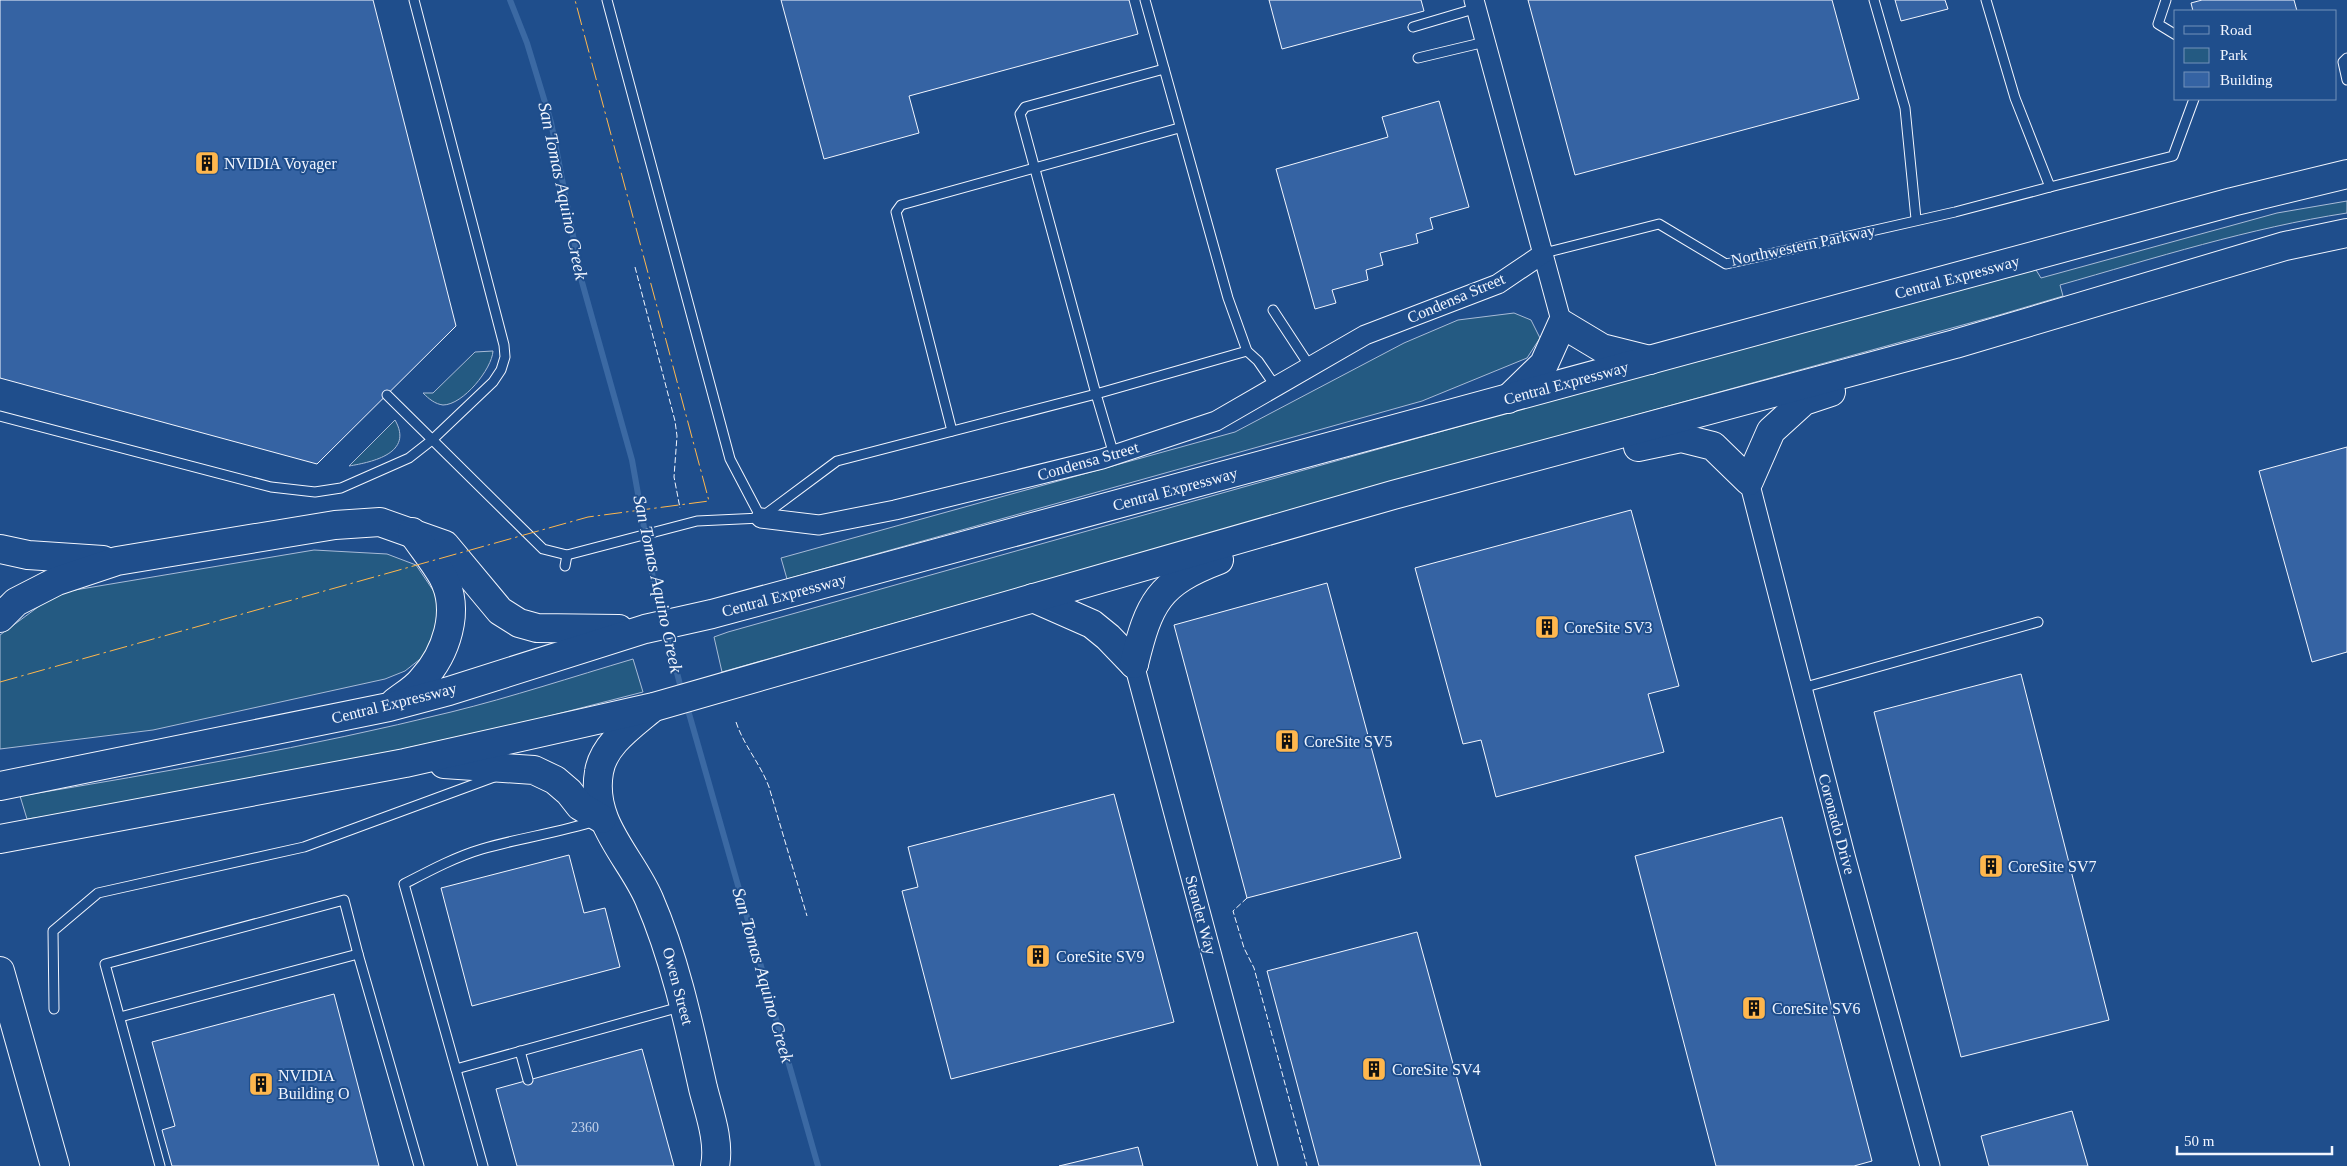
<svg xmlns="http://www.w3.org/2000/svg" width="2347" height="1166" viewBox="0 0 2347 1166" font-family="Georgia,serif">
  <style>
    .green { fill: #245a82; stroke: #a8bbd7 }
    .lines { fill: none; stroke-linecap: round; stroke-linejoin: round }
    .stream { stroke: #3b69a3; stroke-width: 6 }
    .building { fill: #3563a3; stroke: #f2f6ff }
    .lane-casing { stroke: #f2f6ff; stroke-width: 11 }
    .street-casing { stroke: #f2f6ff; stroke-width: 21 }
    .highway-casing { stroke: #f2f6ff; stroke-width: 30 }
    .lane { stroke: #1f4e8c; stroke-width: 9 }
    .street { stroke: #1f4e8c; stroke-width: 19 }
    .highway { stroke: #1f4e8c; stroke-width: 28 }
    .fence { stroke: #f2f6ff; stroke-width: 1; stroke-dasharray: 6 2.5; stroke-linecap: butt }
    .power { stroke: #ffb74d; stroke-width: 1; stroke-dasharray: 18 4 2.5 4; stroke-linecap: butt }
    .labels { text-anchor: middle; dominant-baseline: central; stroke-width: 4; stroke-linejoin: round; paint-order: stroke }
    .number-label { font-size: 14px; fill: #c3d1e8 }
    .poi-label { font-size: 16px; fill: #f2f6ff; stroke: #1f4e8c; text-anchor: start }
    .street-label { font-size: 16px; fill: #f2f6ff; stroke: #1f4e8c }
    .water-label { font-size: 18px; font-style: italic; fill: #f2f6ff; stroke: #1f4e8c }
  </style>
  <rect width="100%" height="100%" fill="#1f4e8c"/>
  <!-- green -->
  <g class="green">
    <path d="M2347 201V213C2249 228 2155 258 2060 285L2063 296 1999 315 1458 464 722 672 714 637 728 632 2033 265 2041 278 2277 213Z"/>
    <path d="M1514 313 1531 320 1540 338 1527 358 1422 401 787 579 781 558 1235 432 1404 343 1458 320Z"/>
    <path d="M493 351C492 369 463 405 443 405 435 404 429 399 423 393H433L475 352Z"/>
    <path d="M395 420C414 453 373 462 349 466Z"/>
    <path d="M314 550 387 554 416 565 437 596V625L424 656 405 671 385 679 153 730 0 749V635L57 593Z"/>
    <path d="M633 659 643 692 534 720 330 765 56 815 27 819 20 796C165 772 309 747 451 712 512 697 572 677 633 659Z"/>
  </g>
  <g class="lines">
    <!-- stream -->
    <g class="stream">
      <path d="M510 0 527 43 551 122 582 282 632 460 654 584 663 619"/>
      <path d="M666 631 682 692"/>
      <path d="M686 703 818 1166"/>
    </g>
  </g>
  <!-- building -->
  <g class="building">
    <path d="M0 0H373L456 326 317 464 0 378Z"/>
    <path d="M781 0H1129L1138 34 909 96 919 133 824 159Z"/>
    <path d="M1269 0H1421L1424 11 1282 49Z"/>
    <path d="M1528 0H1832L1859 99 1575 175Z"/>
    <path d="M1895 0H1945L1948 9 1901 21Z"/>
    <path d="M2202 0H2294L2297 11H2193L2191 3Z"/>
    <path d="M1439 101 1469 207 1430 218 1433 229 1416 234 1418 243 1380 253 1383 265 1366 270 1368 280 1332 290 1336 303 1315 309 1276 169 1388 137 1382 117Z"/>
    <path d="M2347 447V652L2312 662 2259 471Z"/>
    <path d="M1631 510 1679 686 1648 694 1664 752 1496 797 1481 740 1463 744 1415 568Z"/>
    <path d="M1327 583 1401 858 1247 898 1174 625Z"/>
    <path d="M2021 674 2109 1020 1961 1057 1874 712Z"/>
    <path d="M1114 794 1174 1022 951 1079 902 891 918 887 908 847Z"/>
    <path d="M1782 817 1872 1161 1854 1166H1716L1635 856Z"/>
    <path d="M569 855 584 913 605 908 620 967 472 1006 441 888Z"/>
    <path d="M1417 932 1481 1166H1319L1267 971Z"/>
    <path d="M334 994 379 1166H172L162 1130 175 1126 152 1042Z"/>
    <path d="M642 1049 674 1166H517L496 1089Z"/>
    <path d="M2072 1111 2088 1166H1989L1981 1136Z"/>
    <path d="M1138 1147 1143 1166H1059Z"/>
  </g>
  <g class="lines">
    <defs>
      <g id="lane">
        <path d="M607 0 730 459 761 518"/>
        <path d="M1145 0 1228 298 1247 351 1258 361 1276 387"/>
        <path d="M1874 0 1905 108 1916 219"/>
        <path d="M1986 0 2015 98 2050 187 2173 156 2194 99"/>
        <path d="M2166 0 2158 24 2176 35"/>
        <path d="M1413 27 1477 8"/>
        <path d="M1418 58 1485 42"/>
        <path d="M2347 58 2343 62 2347 80"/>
        <path d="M1544 253 1659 224 1726 264 1955 212 2050 187"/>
        <path d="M1273 310 1311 368"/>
        <path d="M387 395 543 549 567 555 697 521 761 518"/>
        <path d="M0 416 271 487 315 492 341 488 409 458 432 440 493 382 501 370 505 357 504 345 414 0"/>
        <path d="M952 431 896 212 901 205 1179 128"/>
        <path d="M1114 455 1096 394 1247 351"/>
        <path d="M763 516 837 461 1096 394 1020 114 1025 107 1164 69"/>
        <path d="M565 566 567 555"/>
        <path d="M1802 688 2038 622"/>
        <path d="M54 1009 53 931 98 893 304 847 494 777"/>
        <path d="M120 1017 358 954 419 1166"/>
        <path d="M520 1051 528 1080"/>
        <path d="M456 1069 680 1007"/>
        <path d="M160 1166 105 964 344 900 358 954"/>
        <path d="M483 1166 404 884C429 871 455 857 482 849 519 838 558 833 595 821"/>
      </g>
      <g id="street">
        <path d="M1474 0 1562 324"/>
        <path d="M1749 481 1846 859 1930 1166"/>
        <path d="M761 518 819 525 895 510 1102 459 1216 421 1365 335 1498 284 1544 253"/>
        <path d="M1134 664 1268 1166"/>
      </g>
      <g id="highway">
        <path d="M1508 399 1544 364 1562 324 1602 348 1650 360"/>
        <path d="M1638 447 1681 438 1713 446 1749 481 1771 431 1804 401 1831 392"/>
        <path d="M0 549 28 555 103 560"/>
        <path d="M1033 598 1092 624 1108 637 1134 664"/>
        <path d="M0 618 16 602 57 581 117 561 335 525 380 522 445 545 500 611 519 623 537 628 619 629"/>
        <path d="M1134 664C1149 603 1158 583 1219 560"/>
        <path d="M395 702C404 695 415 689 422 680 446 654 461 611 443 577 434 561 422 547 412 532"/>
        <path d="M651 709C631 726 603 745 599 772 590 823 631 857 649 899 675 959 689 1025 703 1088 709 1112 720 1141 715 1166"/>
        <path d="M444 764 534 770 555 780 569 792 580 806 602 819"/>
        <path d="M0 786 389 707 449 691 645 629 712 614 2232 202 2347 174"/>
        <path d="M0 839 405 763 654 707 1393 495 1955 344 2285 246 2347 233"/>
        <path d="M0 971 55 1166"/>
      </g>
    </defs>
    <!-- lane casing -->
    <use href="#lane" class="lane-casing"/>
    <!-- street casing -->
    <use href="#street" class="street-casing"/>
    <!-- highway casing -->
    <use href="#highway" class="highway-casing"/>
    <!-- lane -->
    <use href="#lane" class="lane"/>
    <!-- street -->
    <use href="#street" class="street"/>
    <!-- highway -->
    <use href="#highway" class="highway"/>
    <!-- fence -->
    <g class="fence">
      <path d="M635 267 675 421 677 436 674 477 680 508"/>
      <path d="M736 722C744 746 760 763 769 787L807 916"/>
      <path d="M1247 898 1233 911 1244 948 1254 968 1307 1166"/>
    </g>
    <!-- power -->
    <path class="power" d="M0 682 588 517 709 501 575 0"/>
  </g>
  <!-- icons -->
  <defs>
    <symbol id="building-square" viewBox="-11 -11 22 22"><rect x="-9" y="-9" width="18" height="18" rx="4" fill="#ffb74d" stroke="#1f4e8c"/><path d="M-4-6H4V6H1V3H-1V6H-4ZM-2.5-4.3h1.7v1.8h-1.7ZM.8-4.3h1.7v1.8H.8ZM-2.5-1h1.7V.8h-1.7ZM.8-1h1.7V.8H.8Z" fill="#111"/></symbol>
  </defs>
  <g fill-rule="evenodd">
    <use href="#building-square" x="193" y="149" width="28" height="28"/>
    <use href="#building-square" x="1533" y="613" width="28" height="28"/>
    <use href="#building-square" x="1273" y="727" width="28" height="28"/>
    <use href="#building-square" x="1977" y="852" width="28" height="28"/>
    <use href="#building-square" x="1024" y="942" width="28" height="28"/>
    <use href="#building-square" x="1740" y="994" width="28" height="28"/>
    <use href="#building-square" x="1360" y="1055" width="28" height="28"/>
    <use href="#building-square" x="247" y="1070" width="28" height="28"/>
  </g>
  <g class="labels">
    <!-- number labels -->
    <g class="number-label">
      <text x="585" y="1127">2360</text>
    </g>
    <!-- poi labels -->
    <g class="poi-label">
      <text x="224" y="163">NVIDIA Voyager</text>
      <text x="1564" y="627">CoreSite SV3</text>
      <text x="1304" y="741">CoreSite SV5</text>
      <text x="2008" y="866">CoreSite SV7</text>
      <text x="1056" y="956">CoreSite SV9</text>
      <text x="1772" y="1008">CoreSite SV6</text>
      <text x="1392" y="1069">CoreSite SV4</text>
      <text x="278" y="1075">NVIDIA<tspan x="278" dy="18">Building O</tspan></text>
    </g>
    <!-- street labels -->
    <g class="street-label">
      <text transform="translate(1803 245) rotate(-12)">Northwestern Parkway</text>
      <text transform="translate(1957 277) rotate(-15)">Central Expressway</text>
      <text transform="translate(1456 298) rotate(-23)">Condensa Street</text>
      <text transform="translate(1566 383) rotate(-15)">Central Expressway</text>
      <text transform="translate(1088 461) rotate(-16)">Condensa Street</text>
      <text transform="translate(1175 489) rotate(-15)">Central Expressway</text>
      <text transform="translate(784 595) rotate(-15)">Central Expressway</text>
      <text transform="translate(394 703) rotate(-14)">Central Expressway</text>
      <text transform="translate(1837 824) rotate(75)">Coronado Drive</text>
      <text transform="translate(1201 915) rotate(75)">Stender Way</text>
      <text transform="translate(678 986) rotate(75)">Owen Street</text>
    </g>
    <!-- water labels -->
    <g class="water-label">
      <text transform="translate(563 191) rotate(78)">San Tomas Aquino Creek</text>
      <text transform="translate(658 584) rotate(78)">San Tomas Aquino Creek</text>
      <text transform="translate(763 975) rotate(74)">San Tomas Aquino Creek</text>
    </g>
  </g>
  <!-- legend -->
  <rect x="2174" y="10" width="162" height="90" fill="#1f4e8c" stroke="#7391ba"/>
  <rect x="2184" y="26" width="25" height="8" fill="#1f4e8c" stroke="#7391ba"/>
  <text x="2220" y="35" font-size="15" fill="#f2f6ff">Road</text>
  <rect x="2184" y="48" width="25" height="15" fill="#245a82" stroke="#7391ba"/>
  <text x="2220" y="60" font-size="15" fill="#f2f6ff">Park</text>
  <rect x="2184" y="72" width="25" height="15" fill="#3563a3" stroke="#7391ba"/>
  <text x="2220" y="85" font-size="15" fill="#f2f6ff">Building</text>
  <!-- scale -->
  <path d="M2177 1146v8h155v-8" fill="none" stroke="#f2f6ff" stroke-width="2.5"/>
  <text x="2184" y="1146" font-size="15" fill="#f2f6ff" stroke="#1f4e8c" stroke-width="4" paint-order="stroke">50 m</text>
</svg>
